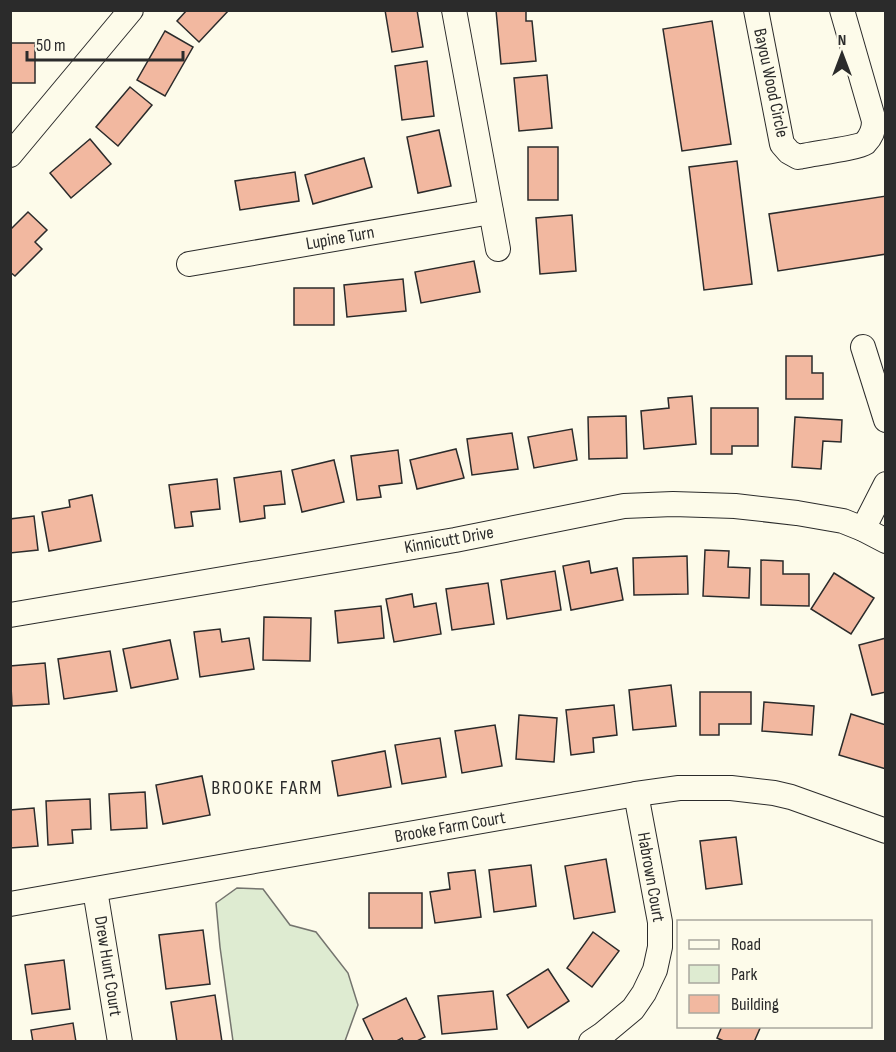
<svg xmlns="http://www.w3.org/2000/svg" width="896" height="1052" viewBox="0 0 896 1052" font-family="'Sofia Sans Condensed',sans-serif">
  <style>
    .green { fill: #deebd1; stroke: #74746e; stroke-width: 1.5 }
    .building { fill: #f2b8a0; stroke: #2b2b2b; stroke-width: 1.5 }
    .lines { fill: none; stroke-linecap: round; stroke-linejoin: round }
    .minor-casing { stroke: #2b2b2b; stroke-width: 26 }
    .minor { stroke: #fdfbea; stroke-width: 24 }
    .labels { text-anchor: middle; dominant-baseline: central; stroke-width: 4.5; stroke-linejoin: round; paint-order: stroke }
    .street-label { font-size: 18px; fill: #2b2b2b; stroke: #fdfbea }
    .neighbourhood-label { font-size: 20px; letter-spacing: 1.5px; fill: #2b2b2b; stroke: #fdfbea }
  </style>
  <rect width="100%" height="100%" fill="#fdfbea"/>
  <!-- green -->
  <path class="green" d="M237 888 263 889 290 925 316 932 348 973 358 1005 345 1041H233L220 947 216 903Z"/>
  <!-- building -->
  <g class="building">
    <path d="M187 10H229L199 42 177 21Z"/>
    <path d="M385 10H417L423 47 392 52Z"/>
    <path d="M496 10H526V21H532L536 61 501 64Z"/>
    <path d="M712 21 731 144 682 151 663 29Z"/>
    <path d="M165 31 193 47 165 96 137 80Z"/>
    <rect x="10" y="43" width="25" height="40"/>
    <path d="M427 61 434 116 402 120 395 66Z"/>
    <path d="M547 75 552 128 519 131 514 78Z"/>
    <path d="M130 87 152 105 118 146 96 127Z"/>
    <path d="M439 130 451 186 418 193 407 137Z"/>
    <path d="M90 139 111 164 71 198 50 173Z"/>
    <rect x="528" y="147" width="30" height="53"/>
    <path d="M364 158 372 187 313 204 305 175Z"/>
    <path d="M737 161 752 284 704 290 689 167Z"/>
    <path d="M295 172 299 201 240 210 235 181Z"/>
    <path d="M886 196V254L778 271 769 214Z"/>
    <path d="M28 212 47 230 35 242 42 249 15 276 10 272V230Z"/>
    <path d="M572 215 576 271 540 274 536 218Z"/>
    <path d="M474 261 480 292 421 303 415 272Z"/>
    <path d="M403 279 406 311 347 317 344 285Z"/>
    <rect x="294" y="288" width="40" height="37"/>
    <path d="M786 356H812V373H823V399H786Z"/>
    <path d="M692 396 696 444 644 449 641 411 669 408 668 398Z"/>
    <path d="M711 408H758V446H732V454H711Z"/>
    <path d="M626 416 627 458 589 459 588 417Z"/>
    <path d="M795 417 842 420 841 442 823 441 821 469 792 467Z"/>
    <path d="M572 429 577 460 534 468 528 437Z"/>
    <path d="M512 433 518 469 472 475 467 439Z"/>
    <path d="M456 449 464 478 417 489 410 460Z"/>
    <path d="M398 450 402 483 379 486 381 497 357 500 351 456Z"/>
    <path d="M334 460 344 502 302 512 292 470Z"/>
    <path d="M281 471 285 504 264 506 265 518 240 522 234 478Z"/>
    <path d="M217 479 220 509 191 512 193 526 175 528 169 485Z"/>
    <path d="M92 495 101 541 49 551 42 512 70 507 69 500Z"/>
    <path d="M34 516 38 550 10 553V519Z"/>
    <path d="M705 550 729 551 728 567 750 568 749 598 703 596Z"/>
    <path d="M687 556 688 594 634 595 633 558Z"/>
    <path d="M761 560 783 561V574H809V606L761 605Z"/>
    <path d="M589 561 591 573 617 568 623 600 571 610 563 566Z"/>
    <path d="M555 571 561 610 507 619 501 580Z"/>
    <path d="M834 573 874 598 851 634 811 609Z"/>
    <path d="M488 583 494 624 452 630 446 589Z"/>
    <path d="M412 594 414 607 436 603 441 634 394 642 386 599Z"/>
    <path d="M381 606 384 638 338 643 335 611Z"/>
    <path d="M264 617 311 618 310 661 263 660Z"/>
    <path d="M220 629 222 642 249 638 254 669 200 677 194 632Z"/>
    <path d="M886 638V692L872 695 859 645Z"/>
    <path d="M170 640 178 679 131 688 123 649Z"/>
    <path d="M110 651 117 691 64 699 58 659Z"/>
    <path d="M45 663 49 704 12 706 10 666Z"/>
    <path d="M671 685 676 726 633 730 629 690Z"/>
    <path d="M700 692H751V724H719V735H700Z"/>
    <path d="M764 702 814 706 812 735 762 731Z"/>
    <path d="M614 705 617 735 593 738 594 752 571 755 566 710Z"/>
    <path d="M851 714 886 725V769L839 755Z"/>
    <path d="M519 715 557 718 554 762 516 759Z"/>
    <path d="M495 725 502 766 462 773 455 731Z"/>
    <path d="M440 738 446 777 402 784 395 745Z"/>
    <path d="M385 751 391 787 338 796 332 761Z"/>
    <path d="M202 776 210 815 163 824 156 785Z"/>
    <path d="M145 792 147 828 111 830 109 794Z"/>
    <path d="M90 799 91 829 72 830 73 843 48 845 46 801Z"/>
    <path d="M34 808 38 846 10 848V810Z"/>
    <path d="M736 837 742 884 706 889 700 841Z"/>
    <path d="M606 859 615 912 574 919 565 866Z"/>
    <path d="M531 865 536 906 494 912 489 870Z"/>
    <path d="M475 870 481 917 435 923 430 892 450 889 448 873Z"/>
    <rect x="369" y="893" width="53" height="35"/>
    <path d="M203 930 210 984 166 989 159 935Z"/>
    <path d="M593 932 619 951 592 987 567 968Z"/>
    <path d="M64 960 70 1009 32 1014 25 965Z"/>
    <path d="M548 969 569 1001 528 1028 507 995Z"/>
    <path d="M493 991 497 1029 442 1034 438 996Z"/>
    <path d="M215 995 222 1042H177L171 1002Z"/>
    <path d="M406 998 425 1037 415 1042H404L402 1038 395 1042H374L363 1019Z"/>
    <path d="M73 1023 76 1042H33L31 1030Z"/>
    <path d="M722 1026H761L754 1042H726L717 1038Z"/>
  </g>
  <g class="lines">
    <defs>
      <g id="minor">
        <path d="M454 10 498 249"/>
        <path d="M756 10 782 144 789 152 798 157C809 154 858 148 865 143 871 137 874 129 874 121L842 10"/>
        <path d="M10 155 131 10"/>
        <path d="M189 264 491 212"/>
        <path d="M863 347 886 420"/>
        <path d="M863 529 886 484"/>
        <path d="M10 615 455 540 624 506 673 504 735 506 797 513 843 521 863 529 886 541"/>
        <path d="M95 890 120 1042"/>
        <path d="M10 904 636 794 679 788H731L774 793 791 797 886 831"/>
        <path d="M591 1042 603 1034 633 1009 644 993 655 970 660 947V922L636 794"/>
      </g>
    </defs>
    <!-- minor casing -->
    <use href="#minor" class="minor-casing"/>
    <!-- minor -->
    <use href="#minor" class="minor"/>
  </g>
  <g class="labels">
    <!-- street labels -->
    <g class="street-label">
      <text transform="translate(771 83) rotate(78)">Bayou Wood Circle</text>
      <text transform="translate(340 238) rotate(-10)">Lupine Turn</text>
      <text transform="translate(449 540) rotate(-10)">Kinnicutt Drive</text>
      <text transform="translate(450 827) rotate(-10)">Brooke Farm Court</text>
      <text transform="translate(651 877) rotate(80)">Habrown Court</text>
      <text transform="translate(108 966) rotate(81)">Drew Hunt Court</text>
    </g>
    <!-- neighbourhood labels -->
    <g class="neighbourhood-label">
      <text x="267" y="788">BROOKE FARM</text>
    </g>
  </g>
  <!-- border -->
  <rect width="896" height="1052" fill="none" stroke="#2b2b2b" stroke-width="24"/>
  <!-- legend -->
  <rect x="677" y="920" width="195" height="108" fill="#fdfbea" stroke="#a9a89e" stroke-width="1.5"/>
  <rect x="689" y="940" width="30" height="9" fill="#fdfbea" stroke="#a9a89e" stroke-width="1.5"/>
  <text x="731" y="950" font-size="18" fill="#2b2b2b">Road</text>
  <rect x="689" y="965" width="30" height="18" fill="#deebd1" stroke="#a9a89e" stroke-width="1.5"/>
  <text x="731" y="980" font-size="18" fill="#2b2b2b">Park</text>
  <rect x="689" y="995" width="30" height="18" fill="#f2b8a0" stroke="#a9a89e" stroke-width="1.5"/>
  <text x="731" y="1010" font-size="18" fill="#2b2b2b">Building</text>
  <!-- north arrow -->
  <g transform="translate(842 54)" stroke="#fdfbea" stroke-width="4.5" paint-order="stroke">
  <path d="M0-4.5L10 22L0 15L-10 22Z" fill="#2b2b2b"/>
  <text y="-9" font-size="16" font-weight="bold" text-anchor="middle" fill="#2b2b2b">N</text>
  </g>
  <!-- scale -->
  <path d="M27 51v9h156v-9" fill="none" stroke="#2b2b2b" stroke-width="3"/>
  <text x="36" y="51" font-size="18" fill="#2b2b2b" stroke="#fdfbea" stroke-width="4.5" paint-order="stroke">50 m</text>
</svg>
